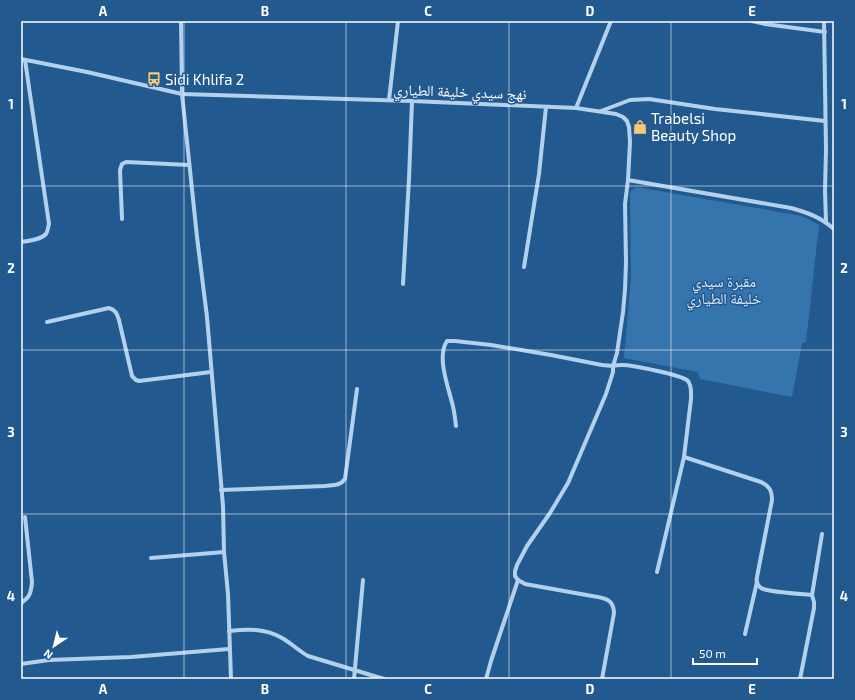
<svg xmlns="http://www.w3.org/2000/svg" width="855" height="700" viewBox="0 0 855 700" font-family="'Exo 2','Noto Naskh Arabic',sans-serif">
  <style>
    .green { fill: #3674ad }
    .lines { fill: none; stroke-linecap: round; stroke-linejoin: round }
    .street { stroke: #b3d1ec; stroke-width: 4 }
    .grid { fill: none; stroke: #fff; stroke-width: 1; stroke-opacity: 0.55 }
    .labels { text-anchor: middle; dominant-baseline: central; stroke-width: 3; stroke-linejoin: round; paint-order: stroke }
    .poi-label { font-size: 15px; fill: #fff; stroke: #225a90; text-anchor: start }
    .street-label { font-size: 15px; fill: #fff; stroke: #225a90 }
    .park-label { font-size: 15px; fill: #d8e9f9; stroke: #225a90 }
    .neatline { fill: none; stroke: #fff; stroke-width: 1.5 }
    .grid-label { font-size: 13px; text-anchor: middle; font-weight: bold; fill: #fff }
  </style>
  <rect width="100%" height="100%" fill="#225a90"/>
  <!-- green -->
  <path class="green" d="M636 187 802 216 819 225 806 342 802 343 792 397 700 379 698 372 624 358 631 278 630 192Z"/>
  <g class="lines">
    <!-- street -->
    <g class="street">
      <path d="M181 21 182 94 197 237 207 317 223 506 224 552 228 594 231 679"/>
      <path d="M752 21 765 24 825 32"/>
      <path d="M824 21 826 149 825 191 826 222"/>
      <path d="M21 59 87 72 182 94 412 101 576 108 616 114 623 117 627 121 629 127 630 142 628 180 791 208C809 213 820 217 834 229"/>
      <path d="M389 100 398 21"/>
      <path d="M576 108 611 21"/>
      <path d="M601 111 630 100 649 99 715 109 825 121"/>
      <path d="M122 219 120 170 122 164 126 162 189 165"/>
      <path d="M21 242C29 241 40 240 46 234 48 231 48 227 49 224L25 60"/>
      <path d="M524 267 539 174 546 107"/>
      <path d="M403 284 409 179 412 101"/>
      <path d="M47 322 109 308C116 310 117 314 119 320L132 376 136 380 139 381 211 372"/>
      <path d="M456 426C455 417 454 408 451 399 447 383 437 356 447 341H455L491 345 551 355 602 365 613 366 617 353 623 312 625 290 626 262 625 204 628 180"/>
      <path d="M684 457 761 482C769 486 772 490 772 500L757 577C756 581 757 585 761 588 767 592 802 594 812 595L822 534"/>
      <path d="M221 490 325 486C333 485 340 486 345 479L357 389"/>
      <path d="M151 558 224 552"/>
      <path d="M21 603C30 597 31 593 32 582L25 517"/>
      <path d="M229 631C247 629 265 628 282 638 291 643 299 651 308 656L384 679"/>
      <path d="M745 634 757 582"/>
      <path d="M21 664 49 660 131 657 229 649"/>
      <path d="M354 679 363 580"/>
      <path d="M486 679 491 661 518 580"/>
      <path d="M602 679 614 613C614 599 604 598 592 596L525 584 518 580 515 576V571L517 565 527 546 550 513 568 483 606 394 613 372V366C616 365 619 365 622 365 631 365 683 375 688 381 692 386 691 393 691 399L684 457 657 572"/>
      <path d="M800 679 814 608V602L812 595"/>
    </g>
  </g>
  <!-- grid -->
  <path class="grid" d="M184 21V679M346 21V679M509 21V679M671 21V679M21 186H834M21 350H834M21 514H834"/>
  <!-- icons -->
  <defs>
    <symbol id="bus-bare" viewBox="-9 -9 18 18"><path d="M-5-6H5V4H4V6H2V4H-2V6H-4V4H-5ZM-3.5-4V0h7V-4ZM-3.5 1.2v1.5H-2V1.2ZM2 1.2v1.5H3.5V1.2Z" fill="#f8c975" stroke="#225a90" stroke-width="2.5" paint-order="stroke"/></symbol>
    <symbol id="shop-bare" viewBox="-9 -9 18 18"><path d="M-5-2.5h2.3a2.7 3.5 0 0 1 5.4 0H5L5.5 6h-11ZM-1.5-2.5h3a1.5 2.3 0 0 0-3 0Z" fill="#f8c975" stroke="#225a90" stroke-width="2.5" paint-order="stroke"/></symbol>
  </defs>
  <g fill-rule="evenodd">
    <use href="#bus-bare" x="144" y="69" width="20" height="20"/>
    <use href="#shop-bare" x="630" y="117" width="20" height="20"/>
  </g>
  <g class="labels">
    <!-- poi labels -->
    <g class="poi-label">
      <text x="165" y="79">Sidi Khlifa 2</text>
      <text x="651" y="118">Trabelsi<tspan x="651" dy="17">Beauty Shop</tspan></text>
    </g>
    <!-- street labels -->
    <g class="street-label">
      <text transform="translate(460 91) rotate(2)">نهج سيدي خليفة الطياري</text>
    </g>
    <!-- park labels -->
    <g class="park-label">
      <text x="724" y="281">مقبرة سيدي<tspan x="724" dy="17">خليفة الطياري</tspan></text>
    </g>
  </g>
  <!-- border -->
  <rect width="855" height="700" fill="none" stroke="#225a90" stroke-width="44"/>
  <!-- north arrow -->
  <g transform="translate(54 646) rotate(215)" stroke="#225a90" stroke-width="3" paint-order="stroke">
  <path d="M0-3L7 15L0 10L-7 15Z" fill="#ffffff"/>
  <text y="-6" font-size="11" font-weight="bold" text-anchor="middle" fill="#ffffff">N</text>
  </g>
  <!-- scale -->
  <path d="M693 658v6h64v-6" fill="none" stroke="#ffffff" stroke-width="2"/>
  <text x="699" y="658" font-size="12" fill="#ffffff" stroke="#225a90" stroke-width="3" paint-order="stroke">50 m</text>
  <rect x="22" y="22" width="811" height="656" class="neatline"/>
  <g class="grid-label">
    <text x="103" y="16">A</text>
    <text x="265" y="16">B</text>
    <text x="428" y="16">C</text>
    <text x="590" y="16">D</text>
    <text x="752" y="16">E</text>
    <text x="11" y="109">1</text>
    <text x="844" y="109">1</text>
    <text x="11" y="273">2</text>
    <text x="844" y="273">2</text>
    <text x="11" y="437">3</text>
    <text x="844" y="437">3</text>
    <text x="11" y="601">4</text>
    <text x="844" y="601">4</text>
    <text x="103" y="694">A</text>
    <text x="265" y="694">B</text>
    <text x="428" y="694">C</text>
    <text x="590" y="694">D</text>
    <text x="752" y="694">E</text>
  </g>
</svg>
